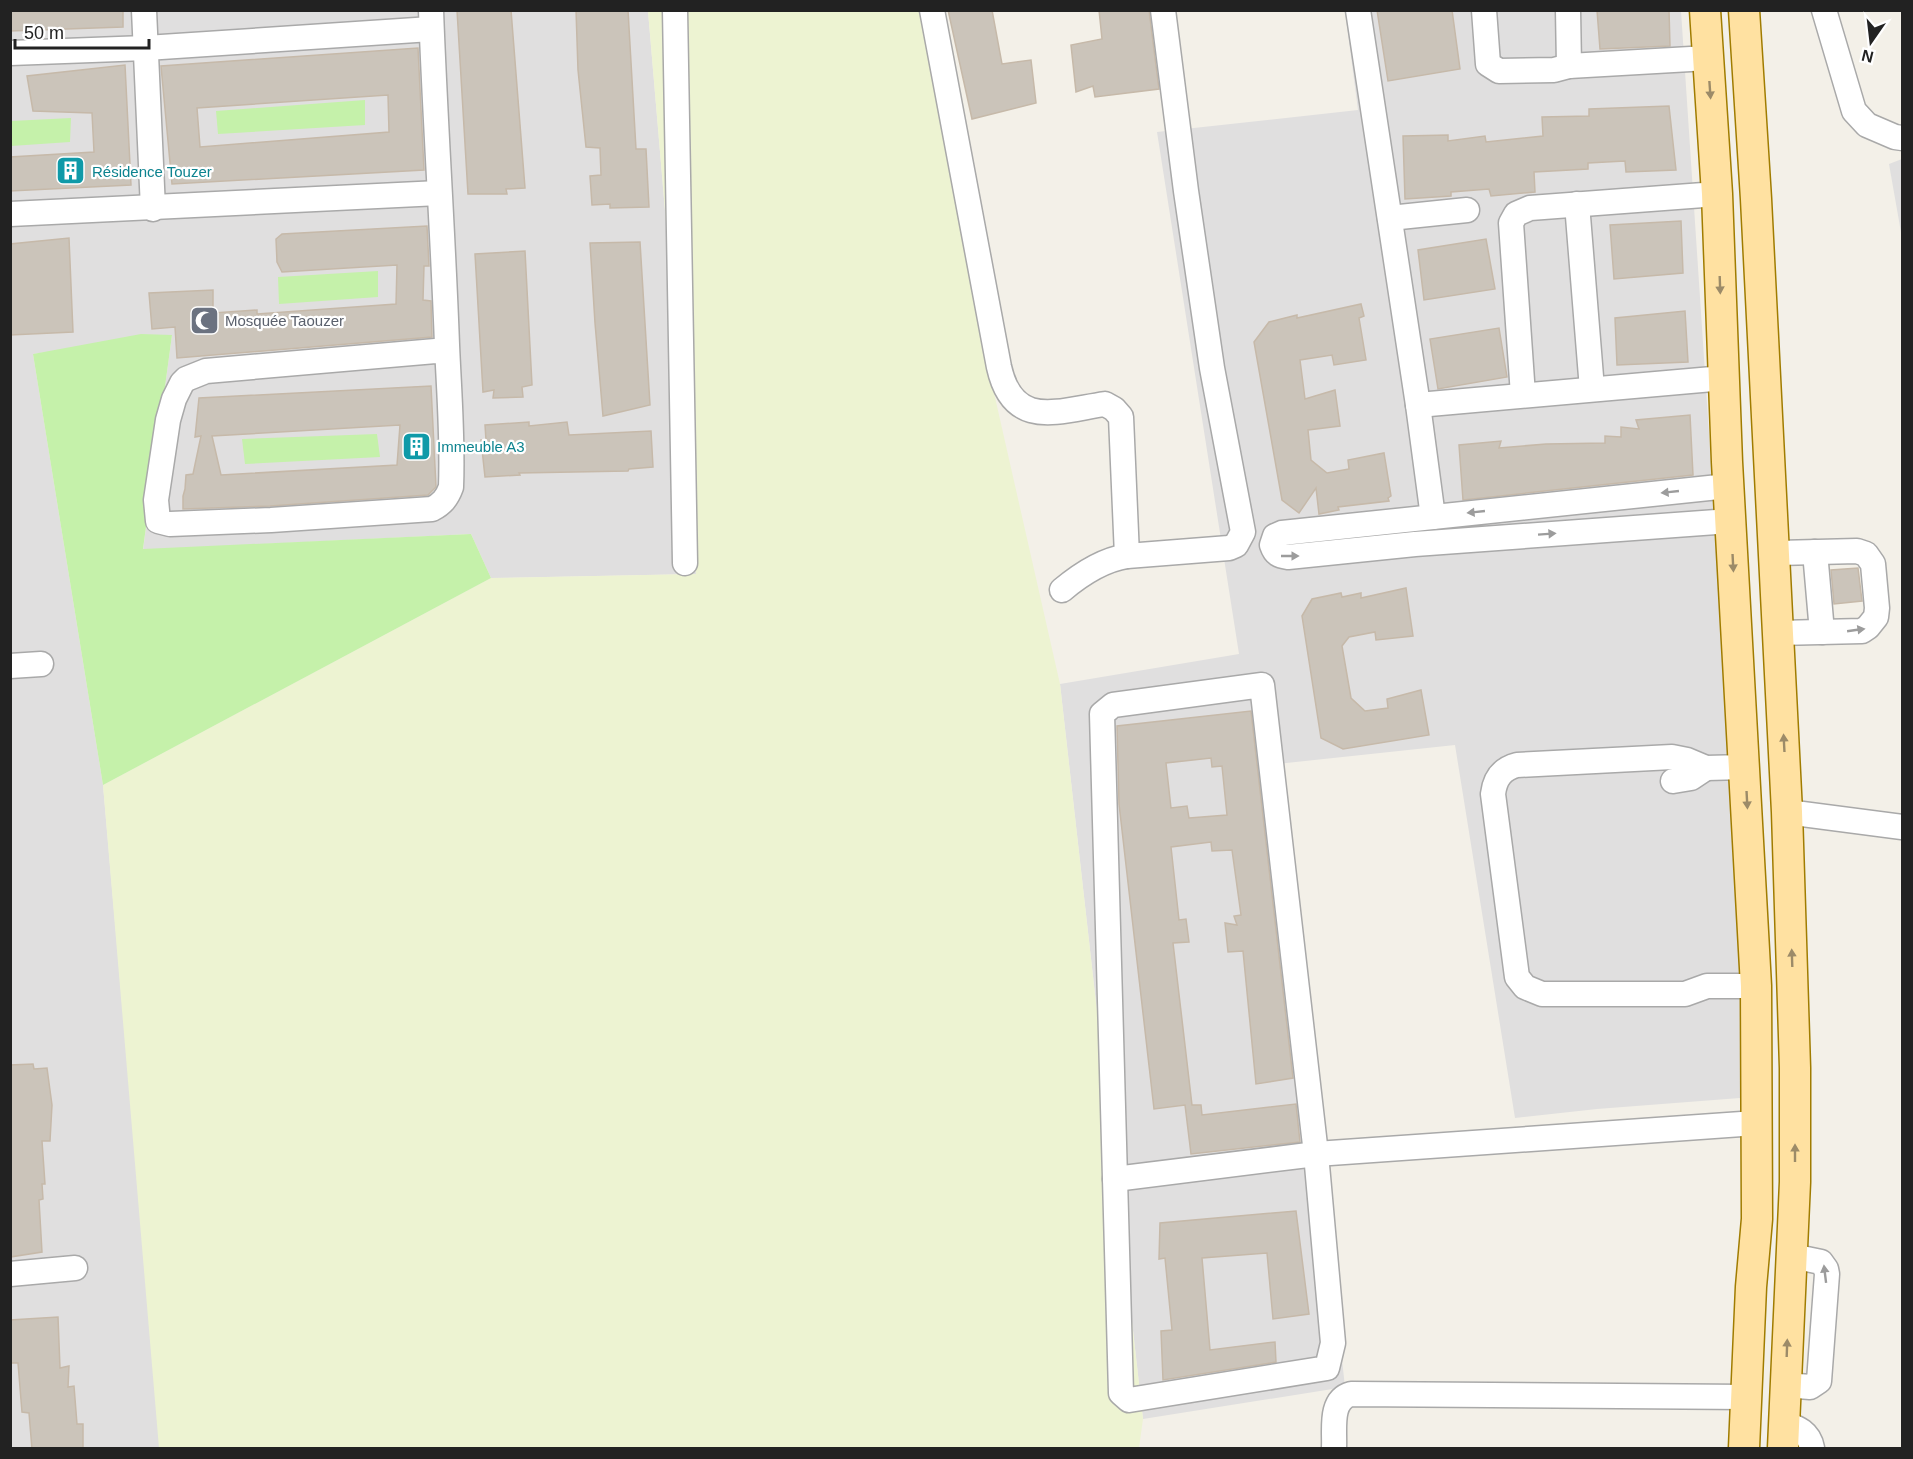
<svg xmlns="http://www.w3.org/2000/svg" width="1913" height="1459" viewBox="0 0 1913 1459" font-family="Helvetica,sans-serif">
  <style>
    .residential { fill: #e0dfdf }
    .farmland { fill: #edf3d2 }
    .grass { fill: #c5f1aa }
    .building { fill: #cbc4ba; stroke: #c6b9a9; stroke-width: 1.5; fill-rule: evenodd }
    .lines { fill: none; stroke-linecap: round; stroke-linejoin: round }
    .minor-casing { stroke: #a9a9a9; stroke-width: 27 }
    .major-casing { stroke: #a07c00; stroke-width: 33 }
    .minor { stroke: #fff; stroke-width: 24 }
    .major { stroke: #ffe1a1; stroke-width: 30 }
    .oneway { fill: #9c8b68 }
    .oneway2 { fill: #9c9c9c }
    .labels { text-anchor: middle; dominant-baseline: central; stroke-width: 4.5; stroke-linejoin: round; paint-order: stroke }
    .culture-label { font-size: 15px; fill: #0d838f; stroke: #fff; text-anchor: start }
    .worship-label { font-size: 15px; fill: #5b616d; stroke: #fff; text-anchor: start }
  </style>
  <rect width="100%" height="100%" fill="#f3f0e8"/>
  <!-- residential -->
  <g class="residential">
    <path d="M10 11H648L696 574 491 578 471 534 143 550 172 335 33 354 103 785 161 1448H11Z"/>
    <path d="M1345 11H1681L1753 1097 1597 1109 1515 1118 1455 745 1277 764 1345 1387 1143 1419 1060 684 1239 654 1157 132 1358 110Z"/>
    <path d="M1902 159V238L1889 164Z"/>
  </g>
  <!-- farmland -->
  <path class="farmland" d="M648 11H922L975 309 1060 684 1143 1419 1139 1448H159L103 785 491 578 696 574Z"/>
  <!-- grass -->
  <g class="grass">
    <path d="M365 100V125L218 134 216 111Z"/>
    <path d="M71 118 70 142 11 146V121Z"/>
    <path d="M378 271V297L279 304 278 277Z"/>
    <path d="M141 334 172 335 143 549 471 534 491 578 103 785 33 354Z"/>
    <path d="M377 434 380 457 245 464 242 439Z"/>
  </g>
  <!-- building -->
  <g class="building">
    <path d="M10 10H123V27L10 31Z"/>
    <path d="M457 10H511L525 188 506 189 507 194H468Z"/>
    <path d="M576 10H628L636 149H646L649 207 610 208V204L592 205 590 176 601 175 600 148 586 147 578 70Z"/>
    <path d="M948 10H992L1002 64 1031 60 1036 103 972 119Z"/>
    <path d="M1099 10H1149L1159 89 1095 97 1093 86 1076 92 1071 45 1102 39Z"/>
    <path d="M1377 10H1452L1460 69 1388 81Z"/>
    <path d="M1597 10H1669L1670 46 1600 49Z"/>
    <path d="M418 48 424 170 172 184 161 66ZM388 95 389 132 200 147 197 108Z"/>
    <path d="M125 65 131 185 10 191V157L94 152 92 113 33 111 27 76Z"/>
    <path d="M1669 106 1676 170 1626 172 1625 161 1588 163V169L1534 172 1535 192 1491 196 1489 189 1451 192V196L1405 199 1403 136 1448 135V141L1485 136 1486 142 1543 136 1542 117 1589 116V109Z"/>
    <path d="M1681 221 1683 273 1614 279 1610 225Z"/>
    <path d="M427 226 429 266H424L423 300 431 301 432 337 177 358 175 327 152 329 149 293 213 290V313L257 310V314L396 304 397 265 282 272 277 262 276 239 282 234Z"/>
    <path d="M69 238 73 332 10 335V244Z"/>
    <path d="M1486 239 1495 289 1424 300 1418 250Z"/>
    <path d="M640 242 650 405 603 416 595 323 590 243Z"/>
    <path d="M525 251 532 385 522 387 523 397 493 398 494 390 483 392 475 254Z"/>
    <path d="M1361 304 1364 316 1359 318 1366 360 1334 365 1332 355 1300 360 1305 399 1335 390 1340 426 1308 430 1311 460 1327 473 1349 469 1348 460 1384 453 1391 496 1388 498 1389 501 1338 507 1339 510 1319 514 1316 488 1299 513 1282 500 1254 342 1269 322 1297 315V318Z"/>
    <path d="M1685 311 1688 362 1617 365 1615 318Z"/>
    <path d="M1499 328 1507 377 1438 389 1430 339Z"/>
    <path d="M431 386 436 487 428 495 270 506 183 509V496L185 489 186 475 193 474 201 436 195 437 199 398ZM400 425 397 465 221 475 212 436Z"/>
    <path d="M1690 415 1693 475 1463 500 1459 445 1501 441 1499 448 1546 444 1605 443V436L1621 437V427L1639 429 1636 420Z"/>
    <path d="M529 422V426L567 422 569 435 651 431 653 467 629 469 628 471 519 473 520 475 485 477 481 440H486L485 425Z"/>
    <path d="M1858 568 1862 601 1834 604 1831 570Z"/>
    <path d="M1406 588 1413 636 1376 640 1375 632 1349 637 1342 646 1351 698 1365 711 1388 708 1387 699 1421 690 1429 735 1343 749 1321 738 1302 616 1312 599 1341 593 1342 597 1361 593V598Z"/>
    <path d="M1251 711 1293 1078 1256 1084 1243 951 1228 952 1225 923 1237 925 1234 916 1241 915 1232 850 1212 851 1211 842 1171 847 1179 920 1186 919 1189 942 1173 943 1192 1105H1201L1202 1115 1296 1104 1300 1142 1191 1154 1185 1105 1154 1109 1119 804 1117 726ZM1211 758 1212 767 1222 766 1227 815 1189 818 1187 806 1171 808 1166 763Z"/>
    <path d="M33 1064 34 1069 47 1068 52 1105 50 1141H42L45 1184H42L43 1199 39 1200 42 1252 10 1257V1065Z"/>
    <path d="M1296 1211 1309 1314 1273 1319 1267 1253 1202 1258 1210 1350 1275 1342 1276 1362 1163 1380 1161 1331 1172 1330 1165 1258 1159 1259 1160 1223Z"/>
    <path d="M58 1317 60 1368 69 1366 68 1387 74 1386 77 1424H83V1449H32L29 1413 22 1412 18 1363H10V1320Z"/>
  </g>
  <g class="lines">
    <defs>
      <g id="minor">
        <path d="M144 10 153 209"/>
        <path d="M431 10C435 122 443 233 447 345 449 392 453 439 451 487 447 498 442 504 432 509L271 520 170 524 158 521 156 500 168 420 174 399 182 383 186 379 206 371 447 350"/>
        <path d="M675 10 685 563"/>
        <path d="M932 10 999 367C1013 430 1057 411 1105 404L1114 409 1121 417 1127 556C1102 560 1081 574 1062 590"/>
        <path d="M1358 10 1418 405 1433 517"/>
        <path d="M1484 10 1488 64 1499 71 1554 70 1569 66 1708 58"/>
        <path d="M1568 10 1569 66"/>
        <path d="M1824 10 1854 111 1867 125 1895 137 1902 138"/>
        <path d="M10 53 146 48 431 29"/>
        <path d="M1577 204 1592 389"/>
        <path d="M10 214 439 193"/>
        <path d="M1390 218 1467 210"/>
        <path d="M1523 395 1511 223 1516 214 1530 208 1717 194"/>
        <path d="M1418 405 1724 378"/>
        <path d="M1728 486 1282 533 1275 536 1272 545C1275 554 1279 556 1288 557L1415 544 1730 521"/>
        <path d="M1815 552 1822 632"/>
        <path d="M1773 553 1857 551 1866 554 1873 564 1877 608 1876 617 1868 627 1862 631 1777 633"/>
        <path d="M1127 556 1229 548 1236 545 1243 532 1212 368 1186 191 1163 10"/>
        <path d="M10 666 41 664"/>
        <path d="M1262 685 1316 1154 1333 1343 1327 1368 1129 1400 1121 1393 1102 714 1113 705Z"/>
        <path d="M1745 767 1706 768 1687 760 1672 757 1517 765C1502 769 1495 778 1493 794L1517 977 1525 987 1542 994H1685L1707 986H1756"/>
        <path d="M1673 781 1691 778 1706 768"/>
        <path d="M1787 812 1902 827"/>
        <path d="M1115 1179 1316 1154 1756 1123"/>
        <path d="M10 1274 75 1268"/>
        <path d="M1786 1385 1810 1387 1819 1381 1827 1274 1826 1269 1821 1262 1792 1256"/>
        <path d="M1784 1423C1798 1428 1809 1432 1812 1448"/>
        <path d="M1334 1448C1335 1430 1329 1400 1351 1394L1747 1397"/>
      </g>
      <g id="major">
        <path d="M1705 10 1717 194 1727 462 1756 986 1757 1219 1751 1287 1744 1448"/>
        <path d="M1744 10 1756 199 1787 812 1795 1068V1182L1783 1448"/>
      </g>
    </defs>
    <!-- minor casing -->
    <use href="#minor" class="minor-casing"/>
    <!-- major casing -->
    <use href="#major" class="major-casing"/>
    <!-- minor -->
    <use href="#minor" class="minor"/>
    <!-- major -->
    <use href="#major" class="major"/>
  </g>
  <!-- one-way arrows -->
  <defs><path id="oneway-solid" d="M-6-.8H1V-3.2L6.5 0L1 3.2V.8H-6Z" transform="scale(1.5)"/></defs>
  <g class="oneway">
    <use href="#oneway-solid" transform="translate(1710 90) rotate(86)"/>
    <use href="#oneway-solid" transform="translate(1720 285) rotate(88)"/>
    <use href="#oneway-solid" transform="translate(1733 563) rotate(87)"/>
    <use href="#oneway-solid" transform="translate(1784 743) rotate(-93)"/>
    <use href="#oneway-solid" transform="translate(1747 800) rotate(87)"/>
    <use href="#oneway-solid" transform="translate(1792 958) rotate(-92)"/>
    <use href="#oneway-solid" transform="translate(1795 1153) rotate(-90)"/>
    <use href="#oneway-solid" transform="translate(1787 1348) rotate(-88)"/>
  </g>
  <g class="oneway2">
    <use href="#oneway-solid" transform="translate(1670 492) rotate(174)"/>
    <use href="#oneway-solid" transform="translate(1476 512) rotate(174)"/>
    <use href="#oneway-solid" transform="translate(1547 534) rotate(-4)"/>
    <use href="#oneway-solid" transform="translate(1290 556)"/>
    <use href="#oneway-solid" transform="translate(1856 630) rotate(-8)"/>
    <use href="#oneway-solid" transform="translate(1825 1274) rotate(-97)"/>
  </g>
  <!-- icons -->
  <defs>
    <symbol id="building-square" viewBox="-11 -11 22 22"><rect x="-9" y="-9" width="18" height="18" rx="4" fill="#0f9aa8" stroke="#fff"/><path d="M-4-6H4V6H1V3H-1V6H-4ZM-2.5-4.3h1.7v1.8h-1.7ZM.8-4.3h1.7v1.8H.8ZM-2.5-1h1.7V.8h-1.7ZM.8-1h1.7V.8H.8Z" fill="#fff"/></symbol>
    <symbol id="mosque-square" viewBox="-11 -11 22 22"><rect x="-9" y="-9" width="18" height="18" rx="4" fill="#6b7280" stroke="#fff"/><path d="M3.5-4.9A6 6 0 1 0 3.5 4.9A5 5 0 1 1 3.5-4.9Z" fill="#fff"/></symbol>
  </defs>
  <g fill-rule="evenodd">
    <use href="#building-square" x="54" y="154" width="33" height="33"/>
    <use href="#mosque-square" x="188" y="304" width="33" height="33"/>
    <use href="#building-square" x="400" y="430" width="33" height="33"/>
  </g>
  <g class="labels">
    <!-- culture labels -->
    <g class="culture-label">
      <text x="92" y="171">Résidence Touzer</text>
      <text x="437" y="446">Immeuble A3</text>
    </g>
    <!-- worship labels -->
    <g class="worship-label">
      <text x="225" y="320">Mosquée Taouzer</text>
    </g>
  </g>
  <!-- border -->
  <rect width="1913" height="1459" fill="none" stroke="#222222" stroke-width="24"/>
  <!-- north arrow -->
  <g transform="translate(1871 42) rotate(194)" stroke="#ffffff" stroke-width="4.5" paint-order="stroke">
  <path d="M0-4.5L10 22L0 15L-10 22Z" fill="#222222"/>
  <text y="-9" font-size="16" font-weight="bold" text-anchor="middle" fill="#222222">N</text>
  </g>
  <!-- scale -->
  <path d="M15 39v9h134v-9" fill="none" stroke="#222222" stroke-width="3"/>
  <text x="24" y="39" font-size="18" fill="#222222" stroke="#ffffff" stroke-width="4.5" paint-order="stroke">50 m</text>
</svg>
